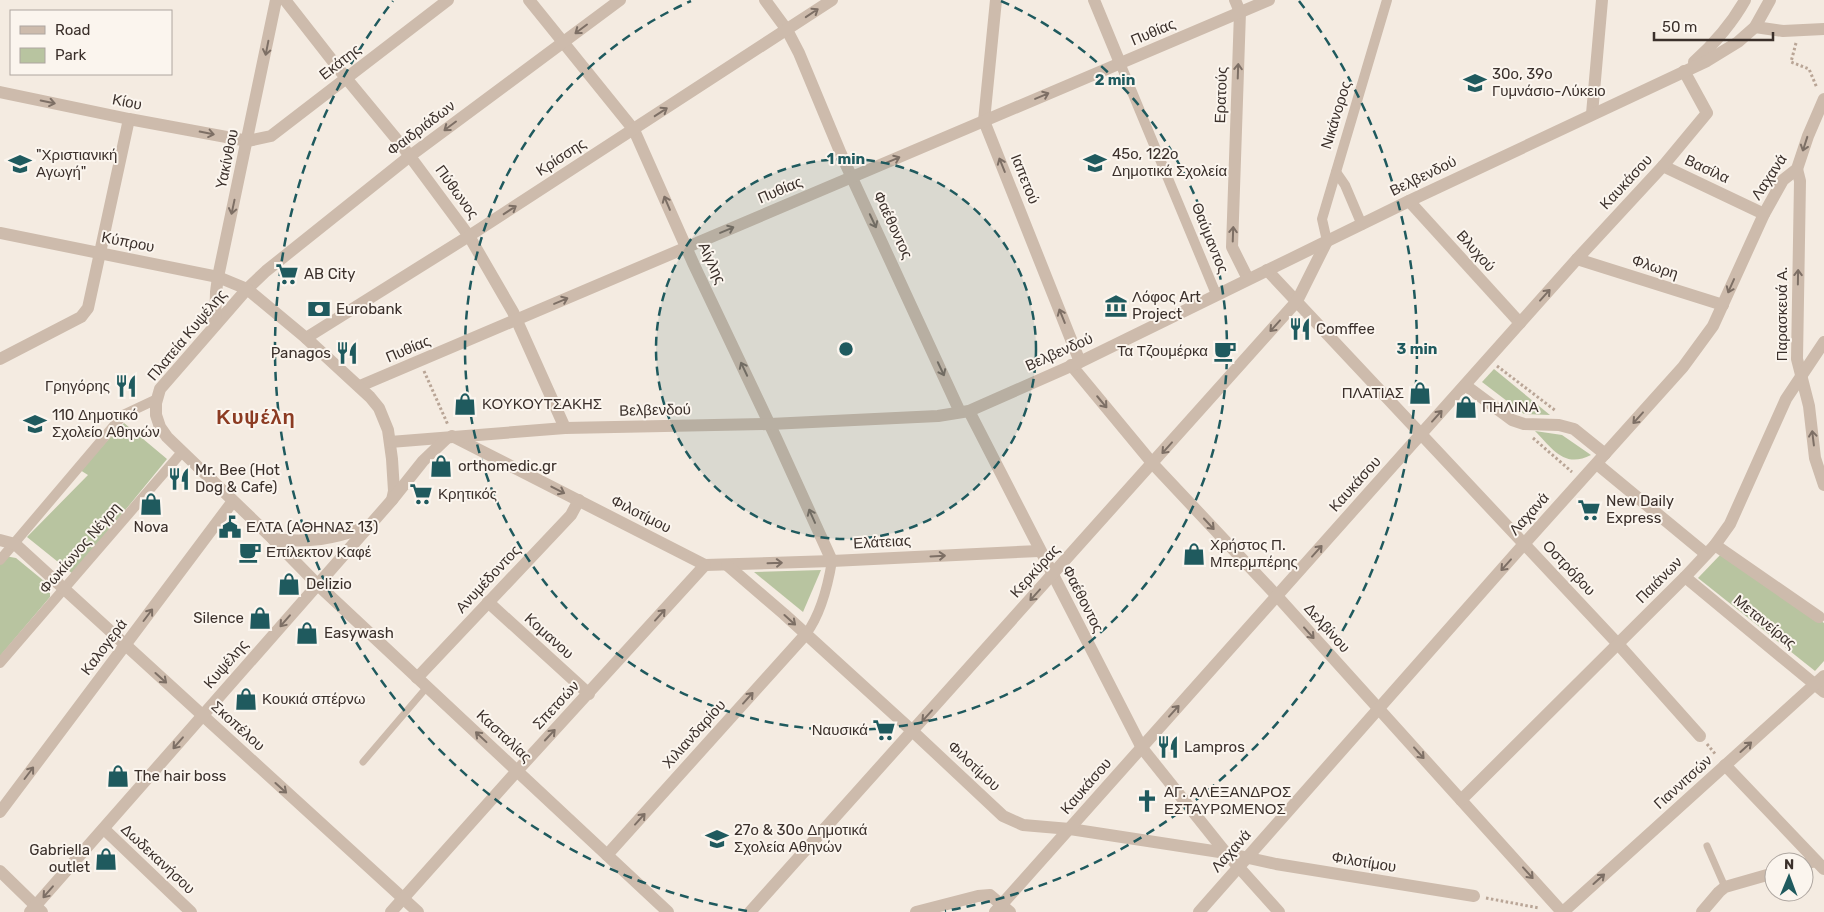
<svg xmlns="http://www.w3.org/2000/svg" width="1824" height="912" viewBox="0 0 1824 912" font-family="Rubik,sans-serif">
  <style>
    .green { fill: #b8c4a0 }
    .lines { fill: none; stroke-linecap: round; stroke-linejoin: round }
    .path { stroke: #b9a596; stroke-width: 3; stroke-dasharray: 2.5 2.5; stroke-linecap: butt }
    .service { stroke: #cdbbac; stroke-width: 7 }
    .pedestrian { stroke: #cdbbac; stroke-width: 10 }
    .minor { stroke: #cdbbac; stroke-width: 12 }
    .tertiary { stroke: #cdbbac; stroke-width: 12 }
    .oneway { stroke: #7d6f65 }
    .ring { fill: none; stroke: #1f5a5e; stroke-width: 2.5; stroke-dasharray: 9 6 }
    .labels { text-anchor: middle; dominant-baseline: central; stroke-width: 4; stroke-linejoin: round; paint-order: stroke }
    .street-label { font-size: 15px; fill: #3b302b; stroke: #fbf5ee }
    .poi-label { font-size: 15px; fill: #3b302b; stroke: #fbf5ee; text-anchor: start }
    .district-label { font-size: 20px; font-weight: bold; letter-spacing: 1px; fill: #8c3b22; stroke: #fbf5ee }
    .centre { fill: #1f5a5e; stroke: #fbf5ee; stroke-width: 2.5 }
    .ring-label { font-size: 15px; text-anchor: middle; font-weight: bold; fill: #1f5a5e; stroke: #fbf5ee; stroke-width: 4; stroke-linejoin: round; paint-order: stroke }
  </style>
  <rect width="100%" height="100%" fill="#f4ebe1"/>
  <!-- green -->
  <g class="green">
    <path d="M1494 369 1550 415 1524 414 1482 382Z"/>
    <path d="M124 423 167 459 73 574 27 537 88 475 80 470Z"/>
    <path d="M1535 431 1562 435 1591 455C1564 469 1552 448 1535 431Z"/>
    <path d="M1722 553 1824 623V661L1815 671 1698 578Z"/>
    <path d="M5 556 16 558 50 586V597L0 656V563Z"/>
    <path d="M821 570 803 612 754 572Z"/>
  </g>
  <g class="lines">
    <!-- path -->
    <g class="path">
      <path d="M1796 43 1791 62 1809 69 1817 88"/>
      <path d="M1497 366 1556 411"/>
      <path d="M424 371 448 425"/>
      <path d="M1533 438 1572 472"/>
      <path d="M1707 744 1716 755"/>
      <path d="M1486 898 1539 908"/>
    </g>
    <!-- service -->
    <g class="service">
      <path d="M363 762 427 687"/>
      <path d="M1707 846 1725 887"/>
    </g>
    <!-- pedestrian -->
    <g class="pedestrian">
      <path d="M1120 63 1216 294"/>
      <path d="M1336 172 1345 185 1362 225"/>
      <path d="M1327 241 1322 219 1387 0"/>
      <path d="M0 560 123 415 157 399"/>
      <path d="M806 634C821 614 828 585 832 561"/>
      <path d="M0 663 182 452"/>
    </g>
    <!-- minor -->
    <g class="minor">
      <path d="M285 0 346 78 403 147 469 236 513 312 565 428"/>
      <path d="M529 0 634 130 694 265 777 440 832 561"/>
      <path d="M765 0 787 30 799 53 841 154 960 412"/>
      <path d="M996 0 984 121 1080 362"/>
      <path d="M1094 0 1120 63"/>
      <path d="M1235 0 1240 12 1232 247 1248 279"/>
      <path d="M1755 27 1783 31 1824 29"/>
      <path d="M0 92 129 119 248 141"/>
      <path d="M1592 114 1602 0"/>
      <path d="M1663 166 1764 214"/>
      <path d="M1797 169 1800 181 1797 359 1809 406 1815 458 1824 485"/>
      <path d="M1409 201 1520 323"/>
      <path d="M1577 259 1723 305"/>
      <path d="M1267 270 1618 644 1700 736"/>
      <path d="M247 289 266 271 410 156 620 0"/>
      <path d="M306 338 469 236 832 0"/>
      <path d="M0 359 81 317 88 308 129 119"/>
      <path d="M1071 365 1153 464 1277 596 1562 912"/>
      <path d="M1465 385 1512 420 1524 424 1559 425 1574 429 1605 454"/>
      <path d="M360 386 1269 0"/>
      <path d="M969 411 1142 748 1226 853 1279 912"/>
      <path d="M452 436 705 565 832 561 1039 551"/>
      <path d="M1597 464 1706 554"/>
      <path d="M0 540 15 544 418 912"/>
      <path d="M1715 545 1819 617"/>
      <path d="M727 565 784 614 908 727 1003 816 1023 825 1070 829 1226 853 1276 864 1474 896"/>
      <path d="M1685 577 1824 692"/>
      <path d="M488 602 589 694"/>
      <path d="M417 678 571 515 579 500"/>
      <path d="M1725 765 1824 869"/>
      <path d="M1461 800 1685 577 1715 545 1730 524 1786 399 1824 342"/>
      <path d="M0 812 233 501"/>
      <path d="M104 829 191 912"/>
      <path d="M607 855 806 634"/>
      <path d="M1804 864 1816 861"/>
      <path d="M0 871 42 912"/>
      <path d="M668 912 517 771 705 565"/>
      <path d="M750 912 1297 301 1327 241"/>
      <path d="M916 912 978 896 990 895 1010 912"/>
      <path d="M995 912 1577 259 1663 166 1707 113 1684 71"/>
      <path d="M1199 912 1524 544 1683 367 1713 326 1764 214 1783 180 1797 169 1808 136 1824 99"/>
      <path d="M1563 912 1824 676"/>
      <path d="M1702 912 1719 892 1725 887 1774 873"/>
    </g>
    <!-- tertiary -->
    <g class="tertiary">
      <path d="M1694 62C1715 43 1731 25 1745 0"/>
      <path d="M248 141 271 136 448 0"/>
      <path d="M0 233 218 277 247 289 306 338 370 397 379 408 388 430 392 459 394 491 392 500"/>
      <path d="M247 289 160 389 156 403V415L160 427 167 437 273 539 317 584 517 771 391 912"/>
      <path d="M215 325 216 292 218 277 276 0"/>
      <path d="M390 442 565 428 770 424 938 416 969 411 1080 362 1409 201 1707 61 1738 42 1755 27 1770 0"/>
      <path d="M273 539C311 543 331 539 367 527"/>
      <path d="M30 912 392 500 423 461 446 439"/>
    </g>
  </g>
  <!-- one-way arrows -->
  <defs><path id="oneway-shaft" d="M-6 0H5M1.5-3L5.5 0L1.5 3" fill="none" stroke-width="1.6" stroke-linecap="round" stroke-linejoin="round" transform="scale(1.25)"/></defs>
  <g class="oneway">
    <use href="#oneway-shaft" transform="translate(812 13) rotate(-34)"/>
    <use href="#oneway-shaft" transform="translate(581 29) rotate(143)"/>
    <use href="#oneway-shaft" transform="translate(267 48) rotate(101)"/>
    <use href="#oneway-shaft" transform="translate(1238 71) rotate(-88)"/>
    <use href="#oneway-shaft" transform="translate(1042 96) rotate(-23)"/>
    <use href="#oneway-shaft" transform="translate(48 102) rotate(12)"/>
    <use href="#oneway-shaft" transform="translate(661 112) rotate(-33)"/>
    <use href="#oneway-shaft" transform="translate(450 126) rotate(143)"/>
    <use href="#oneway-shaft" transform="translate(207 133) rotate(11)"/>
    <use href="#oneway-shaft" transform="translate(1805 144) rotate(108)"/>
    <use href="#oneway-shaft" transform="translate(893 160) rotate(-23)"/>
    <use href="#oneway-shaft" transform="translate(1002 165) rotate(-112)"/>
    <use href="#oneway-shaft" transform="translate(667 203) rotate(-113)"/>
    <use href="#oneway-shaft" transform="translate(233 207) rotate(102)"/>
    <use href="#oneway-shaft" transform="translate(510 210) rotate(-33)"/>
    <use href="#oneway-shaft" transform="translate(873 221) rotate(65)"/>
    <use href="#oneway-shaft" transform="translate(727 230) rotate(-23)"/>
    <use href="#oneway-shaft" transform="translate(1233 234) rotate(-88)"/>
    <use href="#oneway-shaft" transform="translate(1798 277) rotate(-89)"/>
    <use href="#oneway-shaft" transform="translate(1731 286) rotate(114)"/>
    <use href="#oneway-shaft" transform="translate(1545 295) rotate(-48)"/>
    <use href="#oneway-shaft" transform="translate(561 301) rotate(-23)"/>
    <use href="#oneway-shaft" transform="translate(1062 316) rotate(-112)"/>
    <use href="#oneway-shaft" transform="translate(1275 326) rotate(132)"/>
    <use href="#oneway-shaft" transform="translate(744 369) rotate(-115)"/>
    <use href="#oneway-shaft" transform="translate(941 369) rotate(65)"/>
    <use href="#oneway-shaft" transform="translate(1102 402) rotate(50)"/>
    <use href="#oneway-shaft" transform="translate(1437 416) rotate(-48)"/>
    <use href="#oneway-shaft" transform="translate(1638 418) rotate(132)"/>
    <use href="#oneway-shaft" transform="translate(1813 438) rotate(-97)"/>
    <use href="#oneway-shaft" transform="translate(1167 448) rotate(132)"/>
    <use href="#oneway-shaft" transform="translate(558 490) rotate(27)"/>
    <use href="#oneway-shaft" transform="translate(812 516) rotate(-114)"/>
    <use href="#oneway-shaft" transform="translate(1209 524) rotate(47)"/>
    <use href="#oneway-shaft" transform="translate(1317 551) rotate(-48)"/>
    <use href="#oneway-shaft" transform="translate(938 556) rotate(-3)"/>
    <use href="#oneway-shaft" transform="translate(775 563) rotate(-2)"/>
    <use href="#oneway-shaft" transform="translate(1506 565) rotate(132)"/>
    <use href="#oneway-shaft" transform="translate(1035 595) rotate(132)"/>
    <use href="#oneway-shaft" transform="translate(148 615) rotate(-53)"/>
    <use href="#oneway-shaft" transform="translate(660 615) rotate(-48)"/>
    <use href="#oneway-shaft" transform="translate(790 620) rotate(42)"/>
    <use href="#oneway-shaft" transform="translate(285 621) rotate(131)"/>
    <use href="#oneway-shaft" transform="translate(1309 633) rotate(48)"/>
    <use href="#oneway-shaft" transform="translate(161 678) rotate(42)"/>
    <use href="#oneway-shaft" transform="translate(748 698) rotate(-48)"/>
    <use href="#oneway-shaft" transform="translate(1174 711) rotate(-48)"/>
    <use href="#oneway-shaft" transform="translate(927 716) rotate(132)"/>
    <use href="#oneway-shaft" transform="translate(550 735) rotate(-47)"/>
    <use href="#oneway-shaft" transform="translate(481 737) rotate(-137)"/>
    <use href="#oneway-shaft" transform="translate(178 743) rotate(131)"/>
    <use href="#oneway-shaft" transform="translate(1746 747) rotate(-42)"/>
    <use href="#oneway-shaft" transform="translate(1419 753) rotate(48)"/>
    <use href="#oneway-shaft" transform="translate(29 773) rotate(-53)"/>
    <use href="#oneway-shaft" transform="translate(281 788) rotate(42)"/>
    <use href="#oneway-shaft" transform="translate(640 819) rotate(-48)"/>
    <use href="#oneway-shaft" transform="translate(1528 873) rotate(48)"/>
    <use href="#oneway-shaft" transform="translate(1599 879) rotate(-42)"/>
    <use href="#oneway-shaft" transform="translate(48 892) rotate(131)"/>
  </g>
  <!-- distance rings -->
  <circle cx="846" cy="349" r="190" fill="#1f5a5e" fill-opacity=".12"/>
  <g class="ring">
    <circle cx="846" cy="349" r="190"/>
    <path d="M1001 1A381 381 0 1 1 691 1"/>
    <path d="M747 911A571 571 0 0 1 393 1M1299 1A571 571 0 0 1 945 911"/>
  </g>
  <!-- icons -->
  <defs>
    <symbol id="school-bare" viewBox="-9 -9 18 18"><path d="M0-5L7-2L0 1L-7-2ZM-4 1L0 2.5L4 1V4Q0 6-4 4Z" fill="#1f5a5e" stroke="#fbf5ee" stroke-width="2.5" paint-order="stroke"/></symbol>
    <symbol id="supermarket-bare" viewBox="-9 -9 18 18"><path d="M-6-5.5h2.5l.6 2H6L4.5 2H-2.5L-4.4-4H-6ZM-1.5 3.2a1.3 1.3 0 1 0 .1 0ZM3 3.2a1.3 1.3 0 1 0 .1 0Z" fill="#1f5a5e" stroke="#fbf5ee" stroke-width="2.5" paint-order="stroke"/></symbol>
    <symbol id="museum-bare" viewBox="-9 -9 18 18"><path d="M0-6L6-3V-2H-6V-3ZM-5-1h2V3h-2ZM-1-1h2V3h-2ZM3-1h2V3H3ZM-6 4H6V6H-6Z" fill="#1f5a5e" stroke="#fbf5ee" stroke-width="2.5" paint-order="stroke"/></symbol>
    <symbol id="bank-bare" viewBox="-9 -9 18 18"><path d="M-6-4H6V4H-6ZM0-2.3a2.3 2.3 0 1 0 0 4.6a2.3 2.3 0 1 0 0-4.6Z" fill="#1f5a5e" stroke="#fbf5ee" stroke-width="2.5" paint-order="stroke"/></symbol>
    <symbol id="restaurant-bare" viewBox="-9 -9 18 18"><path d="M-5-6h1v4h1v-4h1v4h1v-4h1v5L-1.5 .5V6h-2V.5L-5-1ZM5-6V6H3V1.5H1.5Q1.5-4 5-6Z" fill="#1f5a5e" stroke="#fbf5ee" stroke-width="2.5" paint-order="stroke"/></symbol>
    <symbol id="cafe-bare" viewBox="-9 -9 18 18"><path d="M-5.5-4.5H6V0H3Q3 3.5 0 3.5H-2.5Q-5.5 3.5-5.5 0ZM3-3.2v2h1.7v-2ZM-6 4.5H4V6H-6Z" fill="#1f5a5e" stroke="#fbf5ee" stroke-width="2.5" paint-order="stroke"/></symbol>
    <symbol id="shop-bare" viewBox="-9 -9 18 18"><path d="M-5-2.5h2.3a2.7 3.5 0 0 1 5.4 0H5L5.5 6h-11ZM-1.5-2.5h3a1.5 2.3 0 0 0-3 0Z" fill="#1f5a5e" stroke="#fbf5ee" stroke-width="2.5" paint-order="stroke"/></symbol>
    <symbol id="civic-bare" viewBox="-9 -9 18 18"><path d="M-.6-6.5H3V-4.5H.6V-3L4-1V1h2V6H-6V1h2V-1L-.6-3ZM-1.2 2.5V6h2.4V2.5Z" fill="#1f5a5e" stroke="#fbf5ee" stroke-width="2.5" paint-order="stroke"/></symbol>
    <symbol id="church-bare" viewBox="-9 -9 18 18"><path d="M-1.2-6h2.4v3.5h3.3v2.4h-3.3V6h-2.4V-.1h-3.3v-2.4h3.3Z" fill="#1f5a5e" stroke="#fbf5ee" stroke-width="2.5" paint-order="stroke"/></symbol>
  </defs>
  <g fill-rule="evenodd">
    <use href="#school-bare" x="1459" y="67" width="32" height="32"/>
    <use href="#school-bare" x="1079" y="147" width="32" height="32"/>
    <use href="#school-bare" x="4" y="148" width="32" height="32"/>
    <use href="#supermarket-bare" x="271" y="258" width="32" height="32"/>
    <use href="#museum-bare" x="1100" y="290" width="32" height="32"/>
    <use href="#bank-bare" x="303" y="293" width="32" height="32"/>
    <use href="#restaurant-bare" x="1284" y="313" width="32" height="32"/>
    <use href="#cafe-bare" x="1209" y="335" width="32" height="32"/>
    <use href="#restaurant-bare" x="331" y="337" width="32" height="32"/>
    <use href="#restaurant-bare" x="110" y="370" width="32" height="32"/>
    <use href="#shop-bare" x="1404" y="377" width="32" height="32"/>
    <use href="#shop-bare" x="449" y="388" width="32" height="32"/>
    <use href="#shop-bare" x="1450" y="391" width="32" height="32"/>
    <use href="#school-bare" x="19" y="408" width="32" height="32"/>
    <use href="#shop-bare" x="425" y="450" width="32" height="32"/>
    <use href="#restaurant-bare" x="163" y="463" width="32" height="32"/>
    <use href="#supermarket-bare" x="405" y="478" width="32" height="32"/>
    <use href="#shop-bare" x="135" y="488" width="32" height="32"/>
    <use href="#supermarket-bare" x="1573" y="494" width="32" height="32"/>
    <use href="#civic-bare" x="214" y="511" width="32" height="32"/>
    <use href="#cafe-bare" x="234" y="536" width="32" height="32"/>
    <use href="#shop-bare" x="1178" y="538" width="32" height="32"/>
    <use href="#shop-bare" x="273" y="568" width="32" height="32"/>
    <use href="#shop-bare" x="244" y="602" width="32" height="32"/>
    <use href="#shop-bare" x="291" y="617" width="32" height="32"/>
    <use href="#shop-bare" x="230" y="683" width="32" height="32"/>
    <use href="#supermarket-bare" x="868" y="714" width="32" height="32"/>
    <use href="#restaurant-bare" x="1152" y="731" width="32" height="32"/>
    <use href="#shop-bare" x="102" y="760" width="32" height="32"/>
    <use href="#church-bare" x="1131" y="785" width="32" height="32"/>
    <use href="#school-bare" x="701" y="823" width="32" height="32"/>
    <use href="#shop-bare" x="90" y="843" width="32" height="32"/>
  </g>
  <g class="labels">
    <!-- street labels -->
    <g class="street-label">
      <text transform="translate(1153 32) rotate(-23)">Πυθίας</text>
      <text transform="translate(340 62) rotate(-38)">Εκάτης</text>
      <text transform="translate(1221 95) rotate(-88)">Ερατούς</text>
      <text transform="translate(127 102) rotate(11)">Κίου</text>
      <text transform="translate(1336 115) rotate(-73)">Νικάνορος</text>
      <text transform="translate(421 128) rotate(-37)">Φαιδριάδων</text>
      <text transform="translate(561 157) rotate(-33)">Κρίσσης</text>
      <text transform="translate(227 159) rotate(-78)">Υακίνθου</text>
      <text transform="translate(1707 169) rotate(25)">Βασίλα</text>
      <text transform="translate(1423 176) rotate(-26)">Βελβενδού</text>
      <text transform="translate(1769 177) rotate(-56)">Λαχανά</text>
      <text transform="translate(1025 179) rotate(68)">Ιαπετού</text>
      <text transform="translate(1626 182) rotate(-47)">Καυκάσου</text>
      <text transform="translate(780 190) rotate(-23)">Πυθίας</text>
      <text transform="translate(457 192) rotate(54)">Πύθωνος</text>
      <text transform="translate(893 225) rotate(65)">Φαέθοντος</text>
      <text transform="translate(1210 238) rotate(68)">Θαύμαντος</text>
      <text transform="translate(128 242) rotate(11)">Κύπρου</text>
      <text transform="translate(1476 251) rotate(48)">Βλυχού</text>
      <text transform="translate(712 263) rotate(65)">Αίγλης</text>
      <text transform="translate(1655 267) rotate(18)">Φλωρη</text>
      <text transform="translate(1782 314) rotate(-90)">Παρασκευά Α.</text>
      <text transform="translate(187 335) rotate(-50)">Πλατεία Κυψέλης</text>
      <text transform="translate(408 349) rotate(-23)">Πυθίας</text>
      <text transform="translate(1059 352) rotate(-24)">Βελβενδού</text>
      <text transform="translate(655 410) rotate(-1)">Βελβενδού</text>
      <text transform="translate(1355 484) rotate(-48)">Καυκάσου</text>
      <text transform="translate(641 514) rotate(27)">Φιλοτίμου</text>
      <text transform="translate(1529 514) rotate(-48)">Λαχανά</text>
      <text transform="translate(882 542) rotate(-3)">Ελάτειας</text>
      <text transform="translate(80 548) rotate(-49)">Φωκίωνος Νέγρη</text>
      <text transform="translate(1569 568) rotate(47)">Οστρόβου</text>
      <text transform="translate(1035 571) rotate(-48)">Κερκύρας</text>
      <text transform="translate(488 579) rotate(-47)">Ανυμέδοντος</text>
      <text transform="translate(1659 580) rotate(-45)">Παιάνων</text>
      <text transform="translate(1083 599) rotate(63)">Φαέθοντος</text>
      <text transform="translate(1765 622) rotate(39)">Μετανείρας</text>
      <text transform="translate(1327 628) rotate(48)">Δελβίνου</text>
      <text transform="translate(549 636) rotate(42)">Κομανου</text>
      <text transform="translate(104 647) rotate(-53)">Καλογερά</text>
      <text transform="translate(226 664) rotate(-49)">Κυψέλης</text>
      <text transform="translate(556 705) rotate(-47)">Σπετσών</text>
      <text transform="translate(238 726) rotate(42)">Σκοπέλου</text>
      <text transform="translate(694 734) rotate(-48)">Χιλιανδαρίου</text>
      <text transform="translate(504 736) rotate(43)">Κασταλίας</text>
      <text transform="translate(974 766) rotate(43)">Φιλοτίμου</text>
      <text transform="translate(1683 782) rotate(-42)">Γιαννιτσών</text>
      <text transform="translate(1086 786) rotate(-49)">Καυκάσου</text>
      <text transform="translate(1231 851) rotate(-48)">Λαχανά</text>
      <text transform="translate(158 859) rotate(43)">Δωδεκανήσου</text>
      <text transform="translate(1364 862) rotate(9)">Φιλοτίμου</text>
    </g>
    <!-- poi labels -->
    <g class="poi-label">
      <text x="1492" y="74">30ο, 39ο<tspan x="1492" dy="17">Γυμνάσιο-Λύκειο</tspan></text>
      <text x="1112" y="154">45ο, 122ο<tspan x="1112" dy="17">Δημοτικά Σχολεία</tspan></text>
      <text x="36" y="155">"Χριστιανική<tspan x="36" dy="17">Αγωγή"</tspan></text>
      <text x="304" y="274">AB City</text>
      <text x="1132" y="297">Λόφος Art<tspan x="1132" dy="17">Project</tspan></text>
      <text x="336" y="309">Eurobank</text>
      <text x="1316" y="329">Comffee</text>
      <text x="1208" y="351" text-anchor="end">Τα Τζουμέρκα</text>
      <text x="331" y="353" text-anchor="end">Panagos</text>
      <text x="110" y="386" text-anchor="end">Γρηγόρης</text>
      <text x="1404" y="393" text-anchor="end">ΠΛΑΤΙΑΣ</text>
      <text x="482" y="404">ΚΟΥΚΟΥΤΣΑΚΗΣ</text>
      <text x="1482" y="407">ΠΗΛΙΝΑ</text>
      <text x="52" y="415">110 Δημοτικό<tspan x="52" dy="17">Σχολείο Αθηνών</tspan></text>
      <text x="458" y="466">orthomedic.gr</text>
      <text x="195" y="470">Mr. Bee (Hot<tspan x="195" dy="17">Dog &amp; Cafe)</tspan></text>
      <text x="438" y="494">Κρητικός</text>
      <text x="1606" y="501">New Daily<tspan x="1606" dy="17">Express</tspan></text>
      <text x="151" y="527" text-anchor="middle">Nova</text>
      <text x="246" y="527">ΕΛΤΑ (ΑΘΗΝΑΣ 13)</text>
      <text x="1210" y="545">Χρήστος Π.<tspan x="1210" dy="17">Μπερμπέρης</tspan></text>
      <text x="266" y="552">Επίλεκτον Καφέ</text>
      <text x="306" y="584">Delizio</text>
      <text x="244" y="618" text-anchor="end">Silence</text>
      <text x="324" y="633">Easywash</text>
      <text x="262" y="699">Κουκιά σπέρνω</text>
      <text x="868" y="730" text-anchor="end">Ναυσικά</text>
      <text x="1184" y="747">Lampros</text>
      <text x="134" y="776">The hair boss</text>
      <text x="1164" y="792">ΑΓ. ΑΛΕΞΑΝΔΡΟΣ<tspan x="1164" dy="17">ΕΣΤΑΥΡΩΜΕΝΟΣ</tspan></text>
      <text x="734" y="830">27ο &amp; 30ο Δημοτικά<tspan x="734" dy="17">Σχολεία Αθηνών</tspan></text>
      <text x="90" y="850" text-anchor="end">Gabriella<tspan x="90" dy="17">outlet</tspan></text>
    </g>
    <!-- district labels -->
    <g class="district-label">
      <text x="256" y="417">Κυψέλη</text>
    </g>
  </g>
  <circle cx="846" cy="349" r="8" class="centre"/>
  <g class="ring-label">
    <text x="1115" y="85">2 min</text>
    <text x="846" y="164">1 min</text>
    <text x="1417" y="354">3 min</text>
  </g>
  <!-- legend -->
  <rect x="10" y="10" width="162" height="65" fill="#fbf5ee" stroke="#aea6a0"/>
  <rect x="20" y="26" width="25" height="8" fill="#cdbbac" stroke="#aea6a0"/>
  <text x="55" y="35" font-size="15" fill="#3b302b">Road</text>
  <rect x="20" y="48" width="25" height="15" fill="#b8c4a0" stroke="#aea6a0"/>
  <text x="55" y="60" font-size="15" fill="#3b302b">Park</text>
  <!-- north arrow -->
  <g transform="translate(1789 877) rotate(1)"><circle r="24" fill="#fbf5ee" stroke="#aea6a0"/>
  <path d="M0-4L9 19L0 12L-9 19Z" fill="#1f5a5e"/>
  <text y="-8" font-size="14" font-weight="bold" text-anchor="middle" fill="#3b302b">N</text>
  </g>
  <!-- scale -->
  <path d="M1654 32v8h119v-8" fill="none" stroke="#3b302b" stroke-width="2.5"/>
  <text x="1662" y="32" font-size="15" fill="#3b302b" stroke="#fbf5ee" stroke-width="4" paint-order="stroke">50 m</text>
</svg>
